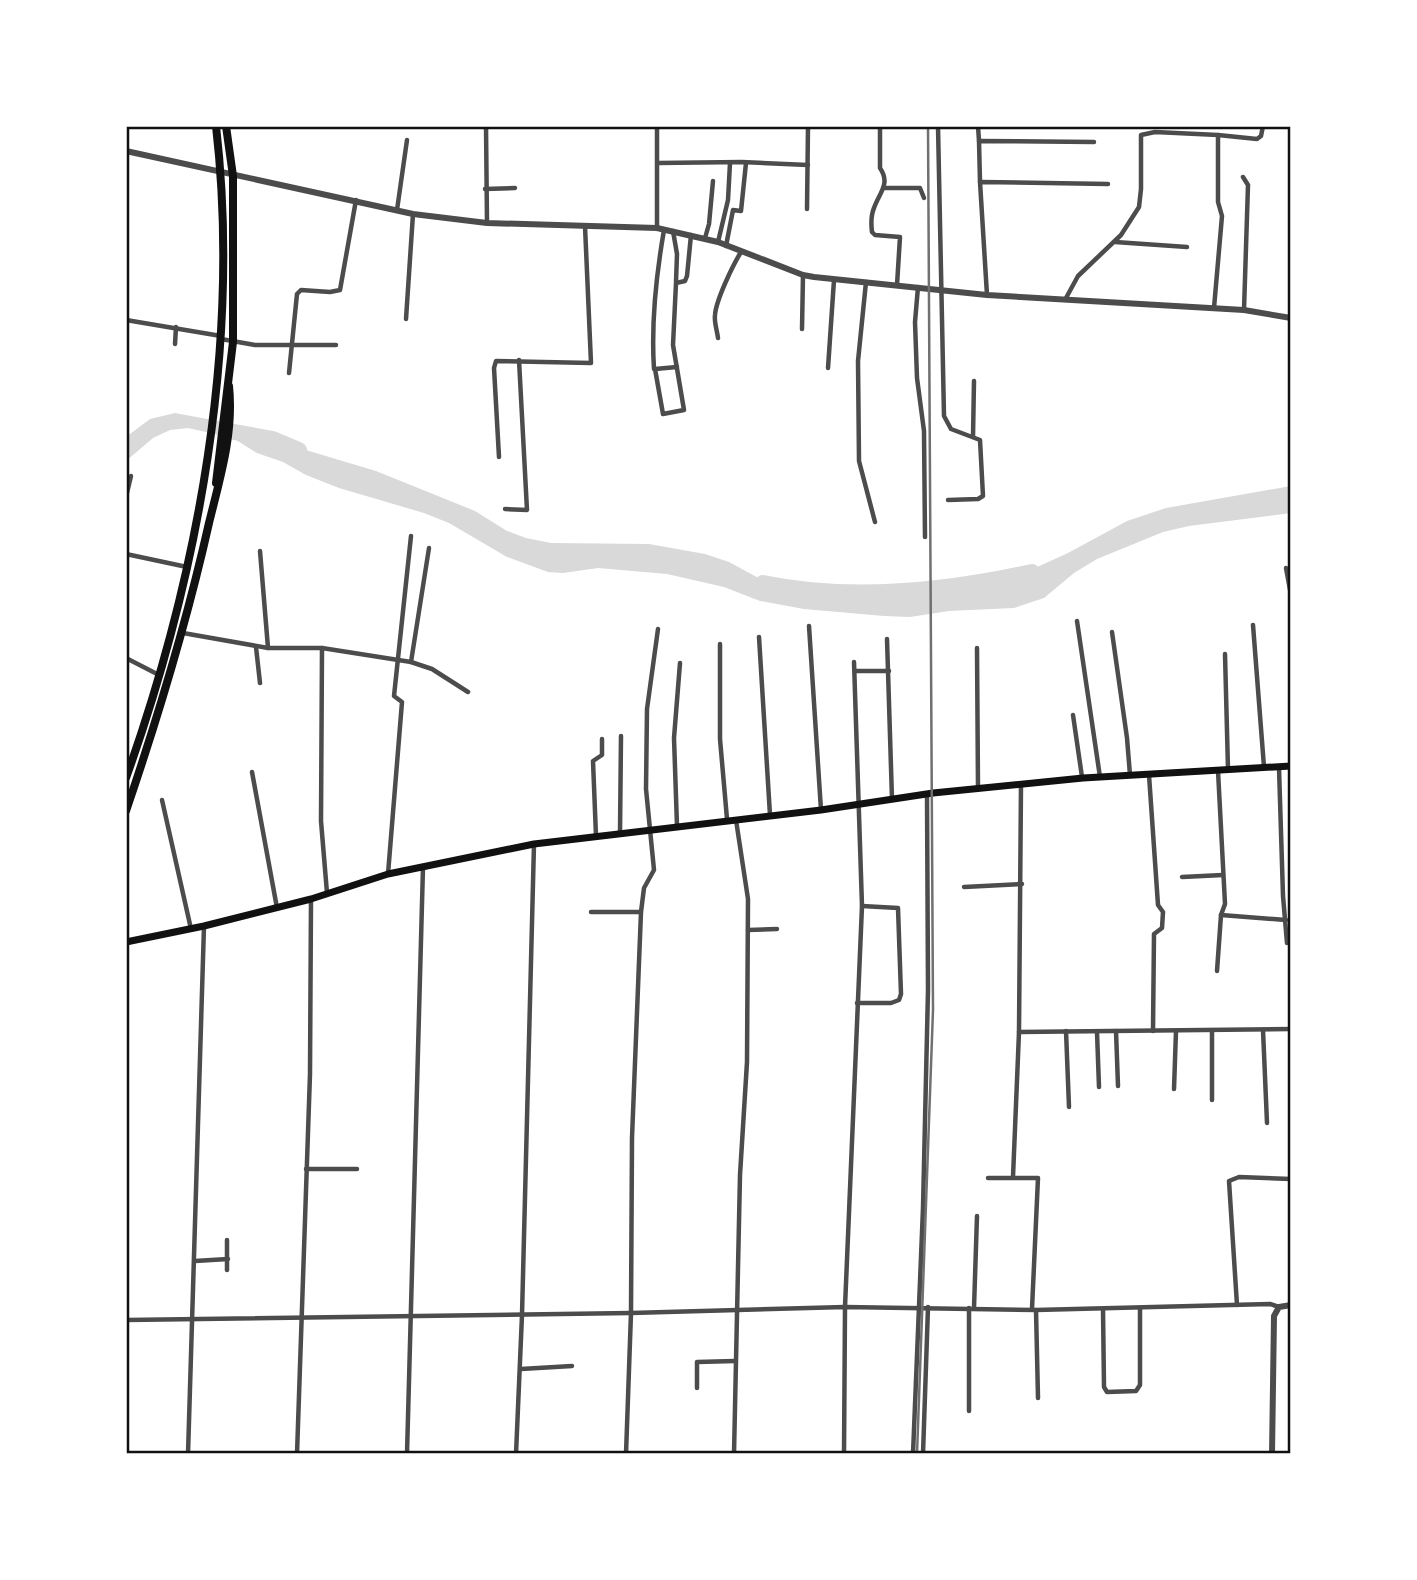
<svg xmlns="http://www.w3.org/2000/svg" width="1417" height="1580" viewBox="0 0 1417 1580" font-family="'Open Sans',sans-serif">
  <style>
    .water { fill: #d9d9d9 }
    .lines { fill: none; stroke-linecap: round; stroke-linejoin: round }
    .river { stroke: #d9d9d9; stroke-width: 16 }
    .minor { stroke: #4c4c4c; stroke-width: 4.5 }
    .tertiary { stroke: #4c4c4c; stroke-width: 6 }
    .primary { stroke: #111; stroke-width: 7 }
    .trunk { stroke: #111; stroke-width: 8 }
    .rail { stroke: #707070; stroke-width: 2.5 }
    .neatline { fill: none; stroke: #111; stroke-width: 2.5 }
  </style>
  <rect width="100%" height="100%" fill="#fff"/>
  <!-- water -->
  <path class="water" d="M175 413 234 424 249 437 279 442 376 471 475 511 507 531 526 538 551 543 649 544 705 554 729 562 766 582 802 591H909L968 585 1007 578 1035 568 1068 553 1127 521 1166 508 1291 486V513L1189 526 1163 532 1097 559 1074 573 1044 598 1014 608 949 611 910 617 884 616 804 609 760 601 724 587 667 574 598 568 563 573 548 572 507 557 449 523 424 513 339 488 306 475 283 462 257 453 233 438 188 428 170 430 153 438 126 461V437L150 419Z"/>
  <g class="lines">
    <!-- river -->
    <g class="river">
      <path d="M223 430 273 439 299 450"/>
      <path d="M763 583C850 601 946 591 1032 572"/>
    </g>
    <!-- minor -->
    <g class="minor">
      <path d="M486 126 487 223"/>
      <path d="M880 126V168C891 184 879 193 874 208 871 215 871 224 872 232L875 235 900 237 897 285"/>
      <path d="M938 126 944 416 951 429 980 440 983 496 978 499 948 500"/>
      <path d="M978 126 979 141"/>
      <path d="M1218 135 1257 139 1261 136 1263 126"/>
      <path d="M658 163 742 162 808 165"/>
      <path d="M1243 177 1248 185 1244 310"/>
      <path d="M980 182 979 141 1094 142"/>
      <path d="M884 188H920L924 198"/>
      <path d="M485 189 515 188"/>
      <path d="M807 209 808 126"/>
      <path d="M397 210 407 140"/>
      <path d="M657 228V126"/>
      <path d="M664 230C656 276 651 323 654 369H655L663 414 684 410 673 345 676 283 685 281 687 276 691 235"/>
      <path d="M673 231 677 254 676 282"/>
      <path d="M705 238 709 224 713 181"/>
      <path d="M718 242 728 200 730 163"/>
      <path d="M1115 242 1187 247"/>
      <path d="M726 246 733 210 741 211 746 163"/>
      <path d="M866 282 858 361 859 461 875 522"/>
      <path d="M918 287 915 322 917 378 924 431 925 537"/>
      <path d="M987 295 980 182 1108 184"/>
      <path d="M1066 298 1078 276 1121 235 1139 207 1141 189V135L1155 132 1218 135V202L1222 216 1214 308"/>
      <path d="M406 319 413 214"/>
      <path d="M126 320 221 336"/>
      <path d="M802 329 803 275"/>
      <path d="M718 338C717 330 714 322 715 315 716 300 733 265 741 252"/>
      <path d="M221 339 255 345H336"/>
      <path d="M175 344 176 327"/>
      <path d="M828 368 834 280"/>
      <path d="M655 369 677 367"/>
      <path d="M289 373 297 294 301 290 330 292 340 290 356 200"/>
      <path d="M973 437 974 381"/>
      <path d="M499 457 494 368 496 361 591 363 585 226"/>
      <path d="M126 497 131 476"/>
      <path d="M505 509 527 510 519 360"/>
      <path d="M260 551 268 648"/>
      <path d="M126 554 187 567"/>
      <path d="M1286 568 1291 595"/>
      <path d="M1077 621 1100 777"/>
      <path d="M1253 625 1264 767"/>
      <path d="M809 626 821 810"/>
      <path d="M1112 632 1127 738 1130 775"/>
      <path d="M183 633 268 648H322L411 662 432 669 468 692"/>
      <path d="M759 637 770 815"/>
      <path d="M887 639 892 799"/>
      <path d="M720 644V739L727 819"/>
      <path d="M256 647 260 683"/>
      <path d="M322 648 321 821 327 893"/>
      <path d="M977 648 978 788"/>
      <path d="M1225 654 1228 769"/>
      <path d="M126 658 159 675"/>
      <path d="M411 662 429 548"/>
      <path d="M855 671H889"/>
      <path d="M1073 715 1082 777"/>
      <path d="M1279 768 1283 896 1287 943"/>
      <path d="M252 772 277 908"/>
      <path d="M1149 775 1158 905 1163 912 1162 928 1154 934 1153 1031"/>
      <path d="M162 800 191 929"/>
      <path d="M677 826 674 738 680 663"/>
      <path d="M620 833 621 736"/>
      <path d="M596 836 593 761 602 755V739"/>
      <path d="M388 874 402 702 394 696 411 536"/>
      <path d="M1182 877 1223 875"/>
      <path d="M964 887 1022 884"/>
      <path d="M591 912H641"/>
      <path d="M1221 915 1286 920"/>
      <path d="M748 930 777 929"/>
      <path d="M1217 971 1221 915 1225 904 1218 771"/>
      <path d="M857 1003H891L899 1000 901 994 898 908 862 906"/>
      <path d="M1263 1030 1267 1123"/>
      <path d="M1066 1031 1069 1107"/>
      <path d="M1116 1031 1118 1086"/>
      <path d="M1019 1032 1291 1029"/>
      <path d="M1097 1032 1099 1087"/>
      <path d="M1174 1089 1176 1031"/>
      <path d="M1212 1100V1031"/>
      <path d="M306 1169H357"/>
      <path d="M1013 1177 1019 1032 1021 784"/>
      <path d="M988 1178H1038L1032 1309"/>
      <path d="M195 1261 228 1259"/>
      <path d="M227 1270V1240"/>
      <path d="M1237 1305 1229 1181 1239 1177 1291 1179"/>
      <path d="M969 1308V1411"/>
      <path d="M974 1308 977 1216"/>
      <path d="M1103 1309 1104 1387 1107 1392 1136 1391 1140 1385V1308"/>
      <path d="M1036 1310 1038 1398"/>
      <path d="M126 1320 631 1313 845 1307 1036 1310 1270 1304 1279 1307"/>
      <path d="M521 1369 572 1366"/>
      <path d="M697 1388V1362L735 1361"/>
      <path d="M188 1454 204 926"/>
      <path d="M297 1454 310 1074 311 899"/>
      <path d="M407 1454 423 867"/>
      <path d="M516 1454 522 1315 534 844"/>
      <path d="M626 1454 631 1313 632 1138 641 912 644 888 654 870 646 789 647 709 658 629"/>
      <path d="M734 1454 740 1175 747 1062 748 899 736 820"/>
      <path d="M844 1454 845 1307 862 906 854 662"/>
      <path d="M913 1454 923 1208 928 990 927 794"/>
      <path d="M923 1454 928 1307"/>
    </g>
    <!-- tertiary -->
    <g class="tertiary">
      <path d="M126 151 413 214 487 223 657 228 718 242 803 275 814 277 987 295 1244 310 1291 318"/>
      <path d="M1272 1454 1274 1316 1279 1307 1291 1305"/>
    </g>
    <!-- primary -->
    <path class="primary" d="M126 942 204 926 311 899 388 874 534 844 821 810 933 793 1083 778 1291 766"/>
    <!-- trunk -->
    <g class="trunk">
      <path d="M216 483 233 342V176L226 126"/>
      <path d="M126 778C199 573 241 343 216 126"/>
      <path d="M126 811C158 717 187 621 209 523 220 478 234 433 229 386"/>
    </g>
    <!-- rail -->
    <path class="rail" d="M917 1454 933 1010 928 126"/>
  </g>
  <!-- border -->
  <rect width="1417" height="1580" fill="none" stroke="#ffffff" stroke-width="256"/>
  <rect x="128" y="128" width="1161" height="1324" class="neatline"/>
</svg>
